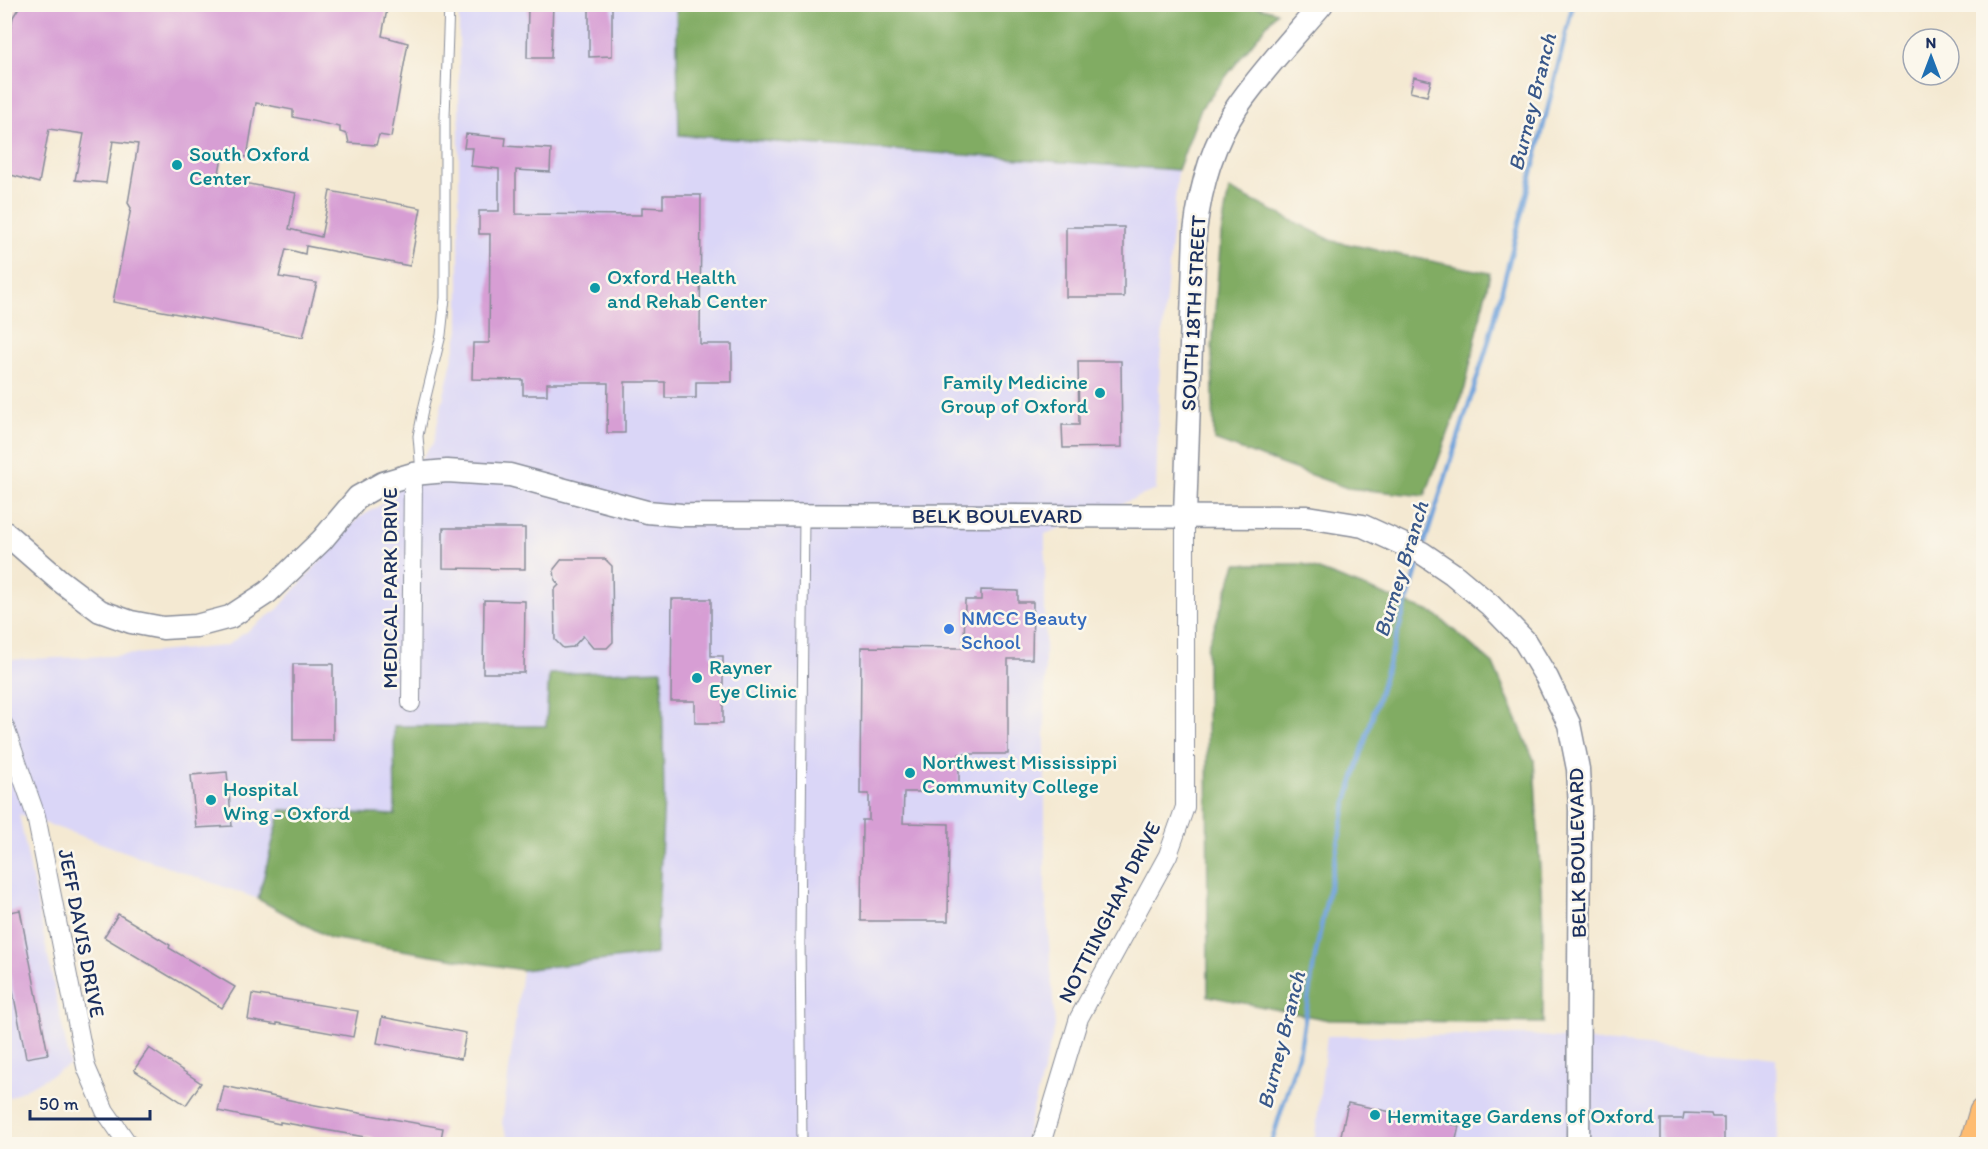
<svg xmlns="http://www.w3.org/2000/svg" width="1988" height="1149" viewBox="0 0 1988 1149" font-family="Itim,sans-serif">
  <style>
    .built { fill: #dad6f7 }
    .forest { fill: #81ac63; stroke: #4e6e60; stroke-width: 1.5 }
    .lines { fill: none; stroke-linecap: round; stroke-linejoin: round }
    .stream { stroke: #70a3db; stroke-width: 4.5 }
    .building { fill: #d79ed4 }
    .service-casing { stroke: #888c98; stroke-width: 11 }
    .minor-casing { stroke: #888c98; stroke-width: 20 }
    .tertiary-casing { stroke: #888c98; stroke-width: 25 }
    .trunk-casing { stroke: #888c98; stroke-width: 32 }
    .service { stroke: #fff; stroke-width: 9 }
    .minor { stroke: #fff; stroke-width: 18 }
    .tertiary { stroke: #fff; stroke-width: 22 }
    .trunk { stroke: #febc71; stroke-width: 30 }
    .culture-dot { fill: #0f9aa8; stroke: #fbf7ec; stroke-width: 2 }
    .shop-dot { fill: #3f7fe0; stroke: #fbf7ec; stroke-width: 2 }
    .labels { text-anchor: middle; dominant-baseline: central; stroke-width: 5; stroke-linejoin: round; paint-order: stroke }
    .culture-label { font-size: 21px; fill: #0d838f; stroke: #fbf7ec; text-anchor: start }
    .street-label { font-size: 21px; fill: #1b2f5e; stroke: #fbf7ec }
    .shop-label { font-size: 21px; fill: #366cbe; stroke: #fbf7ec; text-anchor: start }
    .water-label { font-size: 22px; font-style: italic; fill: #39588a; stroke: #fbf7ec }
  </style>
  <rect width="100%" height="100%" fill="#fbf7ec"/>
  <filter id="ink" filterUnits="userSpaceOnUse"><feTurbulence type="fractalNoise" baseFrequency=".0167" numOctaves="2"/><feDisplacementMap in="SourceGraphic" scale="12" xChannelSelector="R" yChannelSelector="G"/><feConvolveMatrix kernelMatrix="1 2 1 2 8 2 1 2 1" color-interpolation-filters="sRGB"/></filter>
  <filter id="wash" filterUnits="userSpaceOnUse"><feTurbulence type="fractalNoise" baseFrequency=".008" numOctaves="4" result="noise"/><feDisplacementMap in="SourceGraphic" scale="24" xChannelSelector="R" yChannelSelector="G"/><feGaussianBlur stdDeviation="1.35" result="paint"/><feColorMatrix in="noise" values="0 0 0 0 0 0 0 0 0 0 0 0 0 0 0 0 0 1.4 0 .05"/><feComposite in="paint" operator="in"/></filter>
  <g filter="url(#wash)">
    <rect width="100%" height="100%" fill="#f4e9d2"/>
    <!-- built -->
    <g class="built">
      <path d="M459 5H676L680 135 1178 170 1160 360 1156 490 1045 534V889L1055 1026 1024 1144H511L502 1124 522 970 656 953 547 726H394L395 815 281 810 258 899 19 814 70 1065 5 1100 4 660 111 656 226 646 278 609 357 519 389 500 433 443 459 330Z"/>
      <path d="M1527 1035 1776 1058 1778 1144H1314L1327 1036Z"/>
    </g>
    <!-- forest -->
    <g class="forest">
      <path d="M1251 5 1277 12 1201 108 1178 170 679 135 676 5Z"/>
      <path d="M1229 189 1333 241 1490 273 1465 388 1425 496 1347 488 1214 440 1212 350 1221 235Z"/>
      <path d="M1236 564H1303L1435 614 1493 664 1534 760 1543 925V1023L1329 1020 1208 996 1207 648Z"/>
      <path d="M662 670 664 798 656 954 522 970 330 938 258 899 281 810 395 815 394 726H546L549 674Z"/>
    </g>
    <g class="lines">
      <!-- stream -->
      <g class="stream">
        <path d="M1424 545 1487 347 1535 161 1573 4"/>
        <path d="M1271 1144 1300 1049 1315 957 1346 804 1420 559"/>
      </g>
    </g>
    <g id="blocks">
      <!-- building -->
      <g class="building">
        <path d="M21 4H388L382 36 408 43 391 137 379 135 376 145 349 143 347 134 340 132V127L293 117V110L256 103 247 157 223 152 218 178 296 193 289 229 321 237 330 191 421 208 410 266 306 246 305 254 286 249 279 277 317 283 303 337 113 302 131 208 128 203 138 144 113 141 106 183 75 180 84 134 49 129 39 183 4 173V63L13 17Z"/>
        <path d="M528 4H553L551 58H527Z"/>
        <path d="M589 4H612V56L589 57Z"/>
        <path d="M1414 77 1431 81 1427 96 1410 92Z"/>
        <path d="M466 134 506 138 505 146 551 149 550 172 516 170V214L642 215V207L663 208V195H701L700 344H732V382H696V398H665V382H625V433H607L608 383H547V395H523V380L472 379 473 343H489L490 234H479V211H499V169L471 166 473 148H464Z"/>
        <rect x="1066" y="227" width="58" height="70"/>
        <path d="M1078 361H1121L1122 447 1063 448 1062 425H1079Z"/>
        <path d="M443 528H525V569L443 568Z"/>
        <path d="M562 559H605L612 566 613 642 607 648H593L583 636 573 647 563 648 555 640 554 590 559 585 555 580 554 569Z"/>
        <path d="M981 590 1018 591V602H1033L1032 659H1008V754H959V792H904L903 823 949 824 948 921H861L862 820H869V794H860L861 647 964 648 965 600H981Z"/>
        <path d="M672 599H711V656H723V723H695V701H671Z"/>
        <path d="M484 600 525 601 524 673H483Z"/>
        <rect x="293" y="664" width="40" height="76"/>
        <path d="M227 772 232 826 196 828 191 775Z"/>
        <path d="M20 910 48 1054 26 1058 4 946V913Z"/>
        <path d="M118 914 170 945 169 948 235 987 222 1008 104 937Z"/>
        <path d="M252 994 358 1011 353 1037 277 1023V1025L248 1020Z"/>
        <path d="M382 1017 466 1033 461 1059 377 1043Z"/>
        <path d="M149 1048 201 1083 186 1105 134 1070Z"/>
        <path d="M224 1086 304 1103 443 1128 440 1144H404L280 1122V1124L218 1111Z"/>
        <path d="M1348 1103 1459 1126 1455 1144H1339Z"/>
        <path d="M1684 1113 1711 1114 1712 1117H1724V1144H1661V1119H1683Z"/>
      </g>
    </g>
  </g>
  <g filter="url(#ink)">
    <use href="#blocks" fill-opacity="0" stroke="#888c98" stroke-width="1.5"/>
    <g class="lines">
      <defs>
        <g id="service">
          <path d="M421 473 418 436 424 405 441 335 445 298V117L449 4"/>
          <path d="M802 1144 800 940 804 515"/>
        </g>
        <g id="minor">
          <path d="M411 703 413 474"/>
          <path d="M4 725 36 816 86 1067 105 1111 128 1144"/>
          <path d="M1041 1144 1079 1018 1168 855 1185 807V515"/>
        </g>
        <g id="tertiary">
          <path d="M1185 515 1195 232C1200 189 1213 143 1237 107 1262 71 1293 38 1322 4"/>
          <path d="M4 532 59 580 100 611 131 622 163 628 196 626 230 617 268 592 322 540 358 497 383 483 413 474 447 471 510 475 647 512 681 515 1307 517 1363 526 1422 553 1453 574 1490 605 1524 640 1547 678 1569 724 1578 769 1580 810 1578 1144"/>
        </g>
        <path id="trunk" d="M1975 1144 1984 1113"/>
      </defs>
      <!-- service casing -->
      <use href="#service" class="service-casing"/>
      <!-- minor casing -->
      <use href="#minor" class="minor-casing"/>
      <!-- tertiary casing -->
      <use href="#tertiary" class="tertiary-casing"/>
      <!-- trunk casing -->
      <use href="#trunk" class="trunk-casing"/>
      <!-- service -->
      <use href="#service" class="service"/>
      <!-- minor -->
      <use href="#minor" class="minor"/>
      <!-- tertiary -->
      <use href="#tertiary" class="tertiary"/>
      <!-- trunk -->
      <use href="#trunk" class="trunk"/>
    </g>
  </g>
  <!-- markers -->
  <g class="culture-dot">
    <circle cx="177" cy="165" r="6"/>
    <circle cx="595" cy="288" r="6"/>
    <circle cx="1100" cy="393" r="6"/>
    <circle cx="697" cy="678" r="6"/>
    <circle cx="910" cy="773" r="6"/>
    <circle cx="211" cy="800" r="6"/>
    <circle cx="1375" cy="1115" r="6"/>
  </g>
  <circle class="shop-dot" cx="949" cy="629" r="6"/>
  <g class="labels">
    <!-- culture labels -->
    <g class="culture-label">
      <text x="189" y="153">South Oxford<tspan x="189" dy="24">Center</tspan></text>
      <text x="607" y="276">Oxford Health<tspan x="607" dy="24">and Rehab Center</tspan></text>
      <text x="1088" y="381" text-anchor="end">Family Medicine<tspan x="1088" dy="24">Group of Oxford</tspan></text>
      <text x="709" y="666">Rayner<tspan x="709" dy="24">Eye Clinic</tspan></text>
      <text x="922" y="761">Northwest Mississippi<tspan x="922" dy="24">Community College</tspan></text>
      <text x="223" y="788">Hospital<tspan x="223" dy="24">Wing - Oxford</tspan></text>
      <text x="1387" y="1115">Hermitage Gardens of Oxford</text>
    </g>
    <!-- street labels -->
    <g class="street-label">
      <text transform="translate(1193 313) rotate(-87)">SOUTH 18TH STREET</text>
      <text x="997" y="515">BELK BOULEVARD</text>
      <text transform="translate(389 588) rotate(-90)">MEDICAL PARK DRIVE</text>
      <text transform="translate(1577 853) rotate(-91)">BELK BOULEVARD</text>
      <text transform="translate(1109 912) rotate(-63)">NOTTIINGHAM DRIVE</text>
      <text transform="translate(82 933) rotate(79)">JEFF DAVIS DRIVE</text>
    </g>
    <!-- shop labels -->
    <g class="shop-label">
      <text x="961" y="617">NMCC Beauty<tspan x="961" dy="24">School</tspan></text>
    </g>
    <!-- water labels -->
    <g class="water-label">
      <text transform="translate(1532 102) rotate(-76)">Burney Branch</text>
      <text transform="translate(1401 569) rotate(-73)">Burney Branch</text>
      <text transform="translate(1281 1040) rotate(-76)">Burney Branch</text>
    </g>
  </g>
  <!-- margin -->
  <rect width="1988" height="1149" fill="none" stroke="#fbf7ec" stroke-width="24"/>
  <!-- north arrow -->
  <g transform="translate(1931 57)"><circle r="28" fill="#fbf7ec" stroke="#a1a7b3" stroke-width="1.5"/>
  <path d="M0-4.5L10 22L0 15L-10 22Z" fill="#1f6fb2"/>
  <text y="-9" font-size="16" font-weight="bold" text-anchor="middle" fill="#1b2f5e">N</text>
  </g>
  <!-- scale -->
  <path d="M30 1110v9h120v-9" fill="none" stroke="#1b2f5e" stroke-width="3"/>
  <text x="39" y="1110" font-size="18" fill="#1b2f5e" stroke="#fbf7ec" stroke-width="4.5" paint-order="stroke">50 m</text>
</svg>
